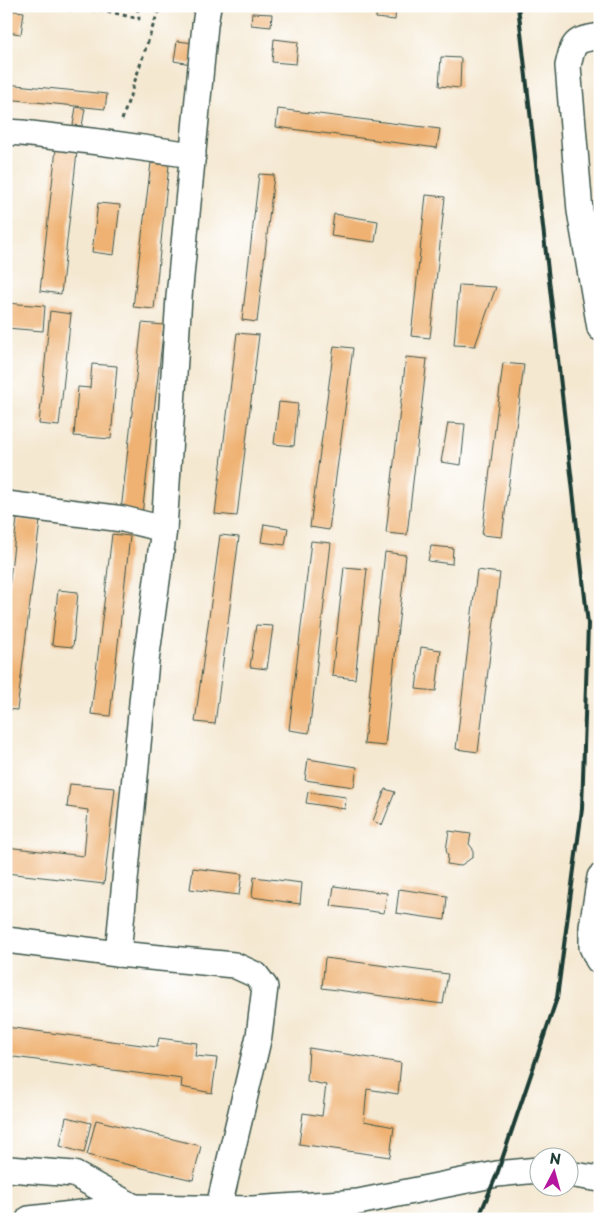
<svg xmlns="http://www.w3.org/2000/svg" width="606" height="1225" viewBox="0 0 606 1225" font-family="'Playpen Sans',sans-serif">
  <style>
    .building { fill: #efb273 }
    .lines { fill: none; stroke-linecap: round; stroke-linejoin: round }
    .minor-casing { stroke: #3f574c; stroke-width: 28 }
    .path { stroke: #3f574c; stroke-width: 3; stroke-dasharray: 4 4; stroke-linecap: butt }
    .minor { stroke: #fff; stroke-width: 25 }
    .rail { stroke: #1f3d34; stroke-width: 4 }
  </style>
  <rect width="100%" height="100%" fill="#fff"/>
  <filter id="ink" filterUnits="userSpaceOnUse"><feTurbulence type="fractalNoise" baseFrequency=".02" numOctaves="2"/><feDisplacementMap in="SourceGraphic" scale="10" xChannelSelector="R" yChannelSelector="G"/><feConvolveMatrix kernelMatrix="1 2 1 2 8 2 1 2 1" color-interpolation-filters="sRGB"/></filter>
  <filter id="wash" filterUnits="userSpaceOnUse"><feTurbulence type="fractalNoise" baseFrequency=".0096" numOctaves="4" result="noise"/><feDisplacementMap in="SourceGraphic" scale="20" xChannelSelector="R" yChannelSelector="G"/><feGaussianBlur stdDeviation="1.12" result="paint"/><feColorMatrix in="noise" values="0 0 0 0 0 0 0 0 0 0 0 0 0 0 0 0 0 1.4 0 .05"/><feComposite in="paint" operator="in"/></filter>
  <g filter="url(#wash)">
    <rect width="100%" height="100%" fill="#f4e8d1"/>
    <g id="blocks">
      <!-- building -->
      <g class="building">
        <path d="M377 6H396L395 20 376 18Z"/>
        <path d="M7 10 24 12 21 34 6 32Z"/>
        <path d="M252 13 272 14 271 27 251 25Z"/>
        <path d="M274 39 298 42 296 64 272 62Z"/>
        <path d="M177 41 194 43 191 64 174 61Z"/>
        <path d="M441 57 461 58 460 88 439 86Z"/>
        <path d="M6 84 107 94 105 109 6 99Z"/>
        <path d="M76 107 85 109 82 126 73 125Z"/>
        <path d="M278 109 440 129 437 148 276 127Z"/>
        <path d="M56 149 77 152 61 294 40 291Z"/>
        <path d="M151 163 169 165 154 309 133 307Z"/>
        <path d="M259 174 274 175 257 322 242 320Z"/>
        <path d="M426 195 445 197 430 338 411 336Z"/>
        <path d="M98 203 120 205 114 255 92 252Z"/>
        <path d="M334 214 378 221 375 242 331 236Z"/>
        <path d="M459 285 496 287 475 346 454 345Z"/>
        <path d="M6 303 45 306 43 331 6 328Z"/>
        <path d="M50 311 71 314 59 426 39 424Z"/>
        <path d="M142 323 164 325 142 515 121 511Z"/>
        <path d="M237 333 259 335 237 516 215 514Z"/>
        <path d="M334 346 353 348 329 530 310 527Z"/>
        <path d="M406 357 427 359 407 535 386 533Z"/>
        <path d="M503 363 524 365 502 537 482 535Z"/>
        <path d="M92 364 117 366 111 439 74 436 78 387 90 388Z"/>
        <path d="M279 402 298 404 294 446 274 444Z"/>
        <path d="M448 423 465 424 461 465 441 462Z"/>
        <path d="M17 519 40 521 17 710 6 709V613Z"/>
        <path d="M264 524 288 528 285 545 261 542Z"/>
        <path d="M112 534 130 536 110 716 91 714Z"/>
        <path d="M220 535 239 537 215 724 195 722Z"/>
        <path d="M311 541 331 543 309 733 289 730Z"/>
        <path d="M431 546 453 548 452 564 428 561Z"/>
        <path d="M385 552 406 555 385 746 364 744Z"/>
        <path d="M344 567 367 569 355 679 332 676Z"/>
        <path d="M477 570 500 573 478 752 456 749Z"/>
        <path d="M58 590 78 592 73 647 52 645Z"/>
        <path d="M256 625 273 626 267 669 250 667Z"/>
        <path d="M421 647 441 650 436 691 416 689Z"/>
        <path d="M308 759 357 767 354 787 305 780Z"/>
        <path d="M70 784 115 788 104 884 6 873V847L84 856 88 810 67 807Z"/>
        <path d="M385 789 395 792 382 825 373 821Z"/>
        <path d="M308 792 346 797 345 809 306 803Z"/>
        <path d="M449 831 471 834 469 844 473 849V857L460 866 447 864 448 856 446 850Z"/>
        <path d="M193 868 242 874 239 895 190 889Z"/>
        <path d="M254 877 302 883 300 904 252 897Z"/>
        <path d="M334 886 387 893 384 913 331 906Z"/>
        <path d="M399 889 447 896 445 920 396 913Z"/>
        <path d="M325 958 448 974 443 1004 322 988Z"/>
        <path d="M6 1027 157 1047 159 1038 197 1043 195 1056 217 1058 212 1093 181 1087 182 1079 6 1056Z"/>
        <path d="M309 1048 401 1063 398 1094 367 1089 364 1121 394 1127 390 1157 299 1144 303 1113 322 1116 326 1085 307 1081Z"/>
        <path d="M66 1117 91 1123 84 1153 60 1146Z"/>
        <path d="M96 1120 201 1146 193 1180 87 1155Z"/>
      </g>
    </g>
  </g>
  <g filter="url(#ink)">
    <use href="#blocks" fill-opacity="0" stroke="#3f574c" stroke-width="1"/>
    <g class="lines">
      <defs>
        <g id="minor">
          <path d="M600 36C574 41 574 40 568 66L580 211 600 328"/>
          <path d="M6 132 22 133 99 142 193 155"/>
          <path d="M6 504 123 519 164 529"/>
          <path d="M600 877 592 927V947L598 960 600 961"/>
          <path d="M6 940 118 954 234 965 256 975 265 987 259 1036 216 1219"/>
          <path d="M118 954 146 661 164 529 179 297 205 25 208 6"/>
          <path d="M6 1170 9 1169 74 1174 134 1207 137 1209"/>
          <path d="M568 1174 600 1179"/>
          <path d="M29 1219 134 1207 253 1209 358 1202 497 1174 538 1170"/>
        </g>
      </defs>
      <!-- minor casing -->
      <use href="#minor" class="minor-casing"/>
      <!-- path -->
      <g class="path">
        <path d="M52 6 67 10H103L139 19 137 6"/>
        <path d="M122 120 154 23 161 6"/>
      </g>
      <!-- minor -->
      <use href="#minor" class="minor"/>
      <!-- rail -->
      <path class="rail" d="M478 1219 497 1174 557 998 582 809 588 624 518 6"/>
    </g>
  </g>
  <!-- margin -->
  <rect width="606" height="1225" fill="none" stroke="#fff" stroke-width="25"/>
  <!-- north arrow -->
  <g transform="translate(554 1172) rotate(6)"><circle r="24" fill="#ffffff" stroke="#a5b1ae"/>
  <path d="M0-4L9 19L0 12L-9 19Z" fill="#b5179e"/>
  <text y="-8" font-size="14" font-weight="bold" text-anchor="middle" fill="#1f3d34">N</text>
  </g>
</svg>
